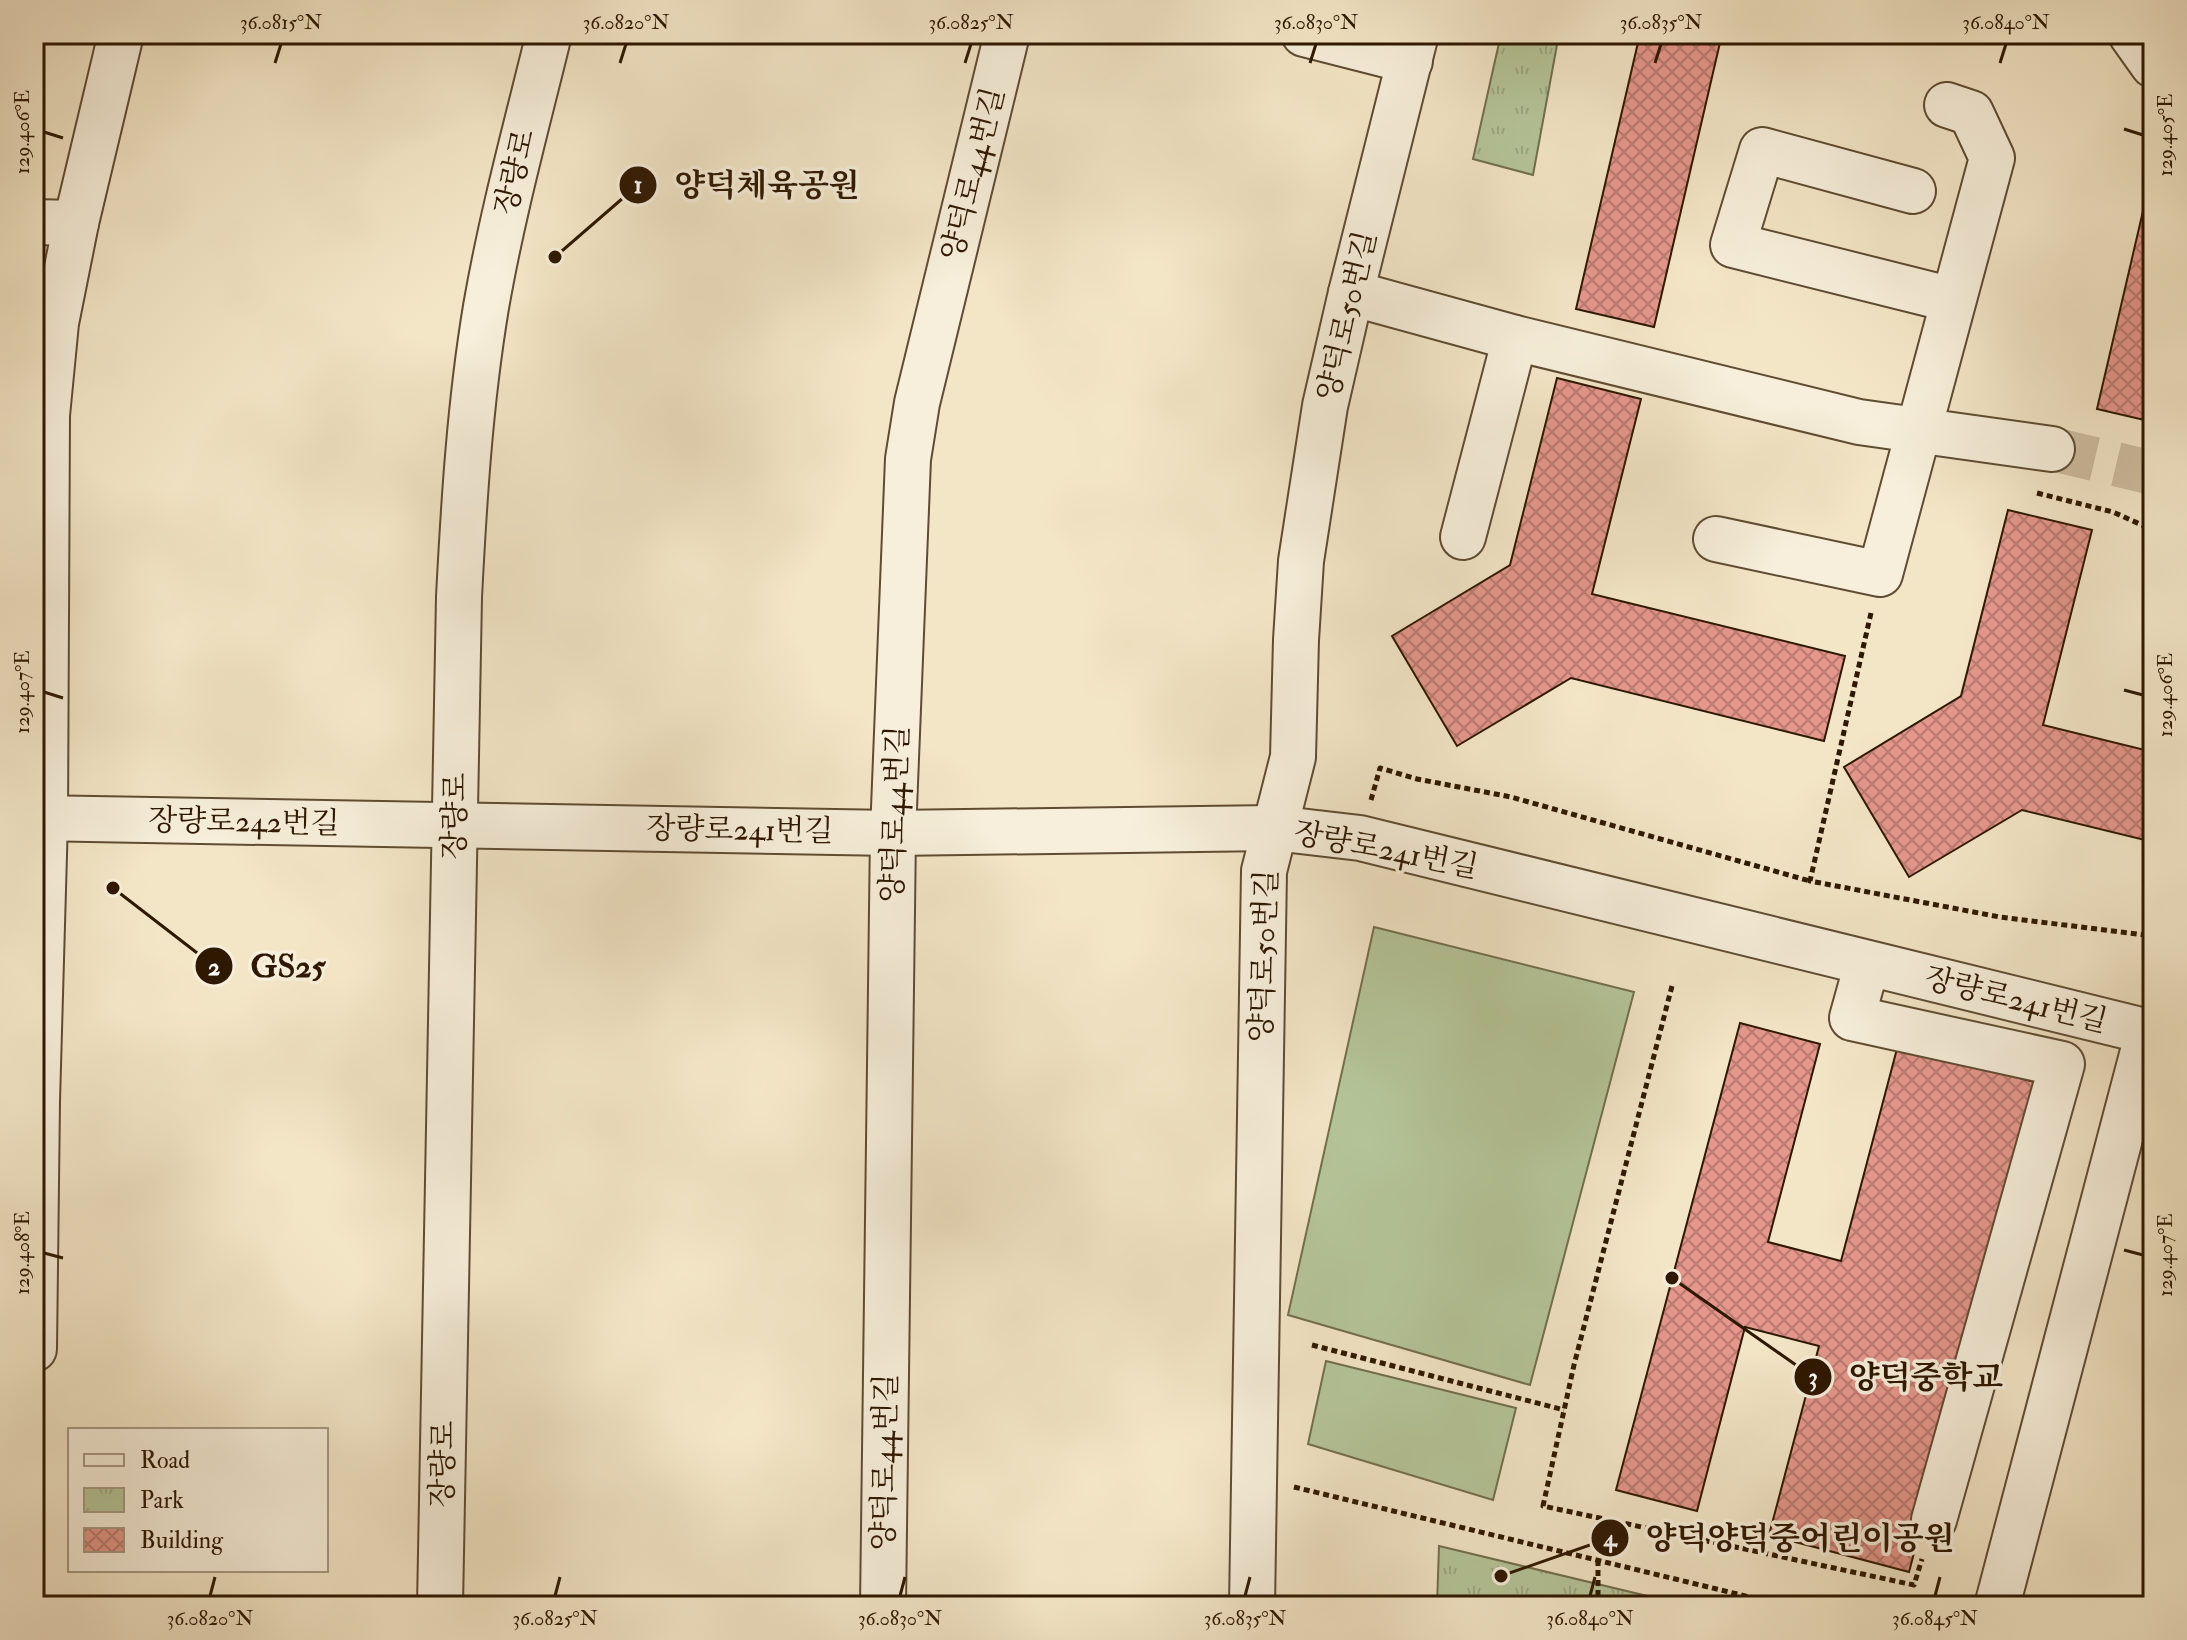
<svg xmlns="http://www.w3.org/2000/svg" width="2187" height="1640" viewBox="0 0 2187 1640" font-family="'IM FELL Double Pica','Noto Serif KR',serif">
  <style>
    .park { fill: url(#park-tufts); stroke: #726f4d; stroke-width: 2 }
    .pitch { fill: #b5c69a; stroke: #726f4d; stroke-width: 2 }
    .building { fill: url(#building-cross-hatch); stroke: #2e1800; stroke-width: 2 }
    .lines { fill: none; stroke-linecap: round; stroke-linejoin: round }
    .minor-tunnel { stroke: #ccbd9f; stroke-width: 44; stroke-dasharray: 44 22; stroke-linecap: butt }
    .minor-casing { stroke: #5f4c32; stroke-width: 48 }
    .path { stroke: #2e1800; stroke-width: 5; stroke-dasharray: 6 4; stroke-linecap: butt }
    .minor { stroke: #f7efdb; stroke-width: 44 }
    .ticks { fill: none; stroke: #2e1800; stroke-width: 3 }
    .labels { text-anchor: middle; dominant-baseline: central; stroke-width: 7; stroke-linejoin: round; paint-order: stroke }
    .street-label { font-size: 30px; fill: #2e1800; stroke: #f7efdb }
    .leader { fill: none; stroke: #2e1800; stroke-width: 3 }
    .callout-dot { fill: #2e1800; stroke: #f7efdb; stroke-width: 3 }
    .mark-label { font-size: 24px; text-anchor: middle; font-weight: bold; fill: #fff }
    .callout-label { font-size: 32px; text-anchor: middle; font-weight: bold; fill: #2e1800; stroke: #f7efdb; stroke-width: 7; stroke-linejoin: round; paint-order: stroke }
    .neatline { fill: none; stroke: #2e1800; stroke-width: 3 }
    .ticks-label { font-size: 20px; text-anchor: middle; fill: #2e1800 }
  </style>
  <defs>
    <pattern id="park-tufts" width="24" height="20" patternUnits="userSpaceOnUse" patternTransform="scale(2)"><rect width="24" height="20" fill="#b5c69a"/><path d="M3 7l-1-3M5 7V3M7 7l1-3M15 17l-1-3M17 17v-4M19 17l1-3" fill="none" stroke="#9ca983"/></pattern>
    <pattern id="building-cross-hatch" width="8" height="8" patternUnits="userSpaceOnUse" patternTransform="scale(2)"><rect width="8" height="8" fill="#e5978c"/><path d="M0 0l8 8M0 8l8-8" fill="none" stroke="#ba7a70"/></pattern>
  </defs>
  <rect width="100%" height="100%" fill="#f3e6c7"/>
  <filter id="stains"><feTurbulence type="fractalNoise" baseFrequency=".0025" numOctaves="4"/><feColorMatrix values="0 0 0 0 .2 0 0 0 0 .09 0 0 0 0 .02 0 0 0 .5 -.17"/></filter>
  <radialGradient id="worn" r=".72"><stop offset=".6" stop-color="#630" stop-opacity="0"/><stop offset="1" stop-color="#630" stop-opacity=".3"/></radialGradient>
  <!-- park -->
  <g class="park">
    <path d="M1501 34H1559L1533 175 1473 159Z"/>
    <path d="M1439 1546 1689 1606H1437Z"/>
  </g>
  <!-- pitch -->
  <g class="pitch">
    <path d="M1374 927 1634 992 1530 1385 1288 1315Z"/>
    <path d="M1326 1361 1516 1408 1493 1500 1308 1444Z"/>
  </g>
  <!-- building -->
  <g class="building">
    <path d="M1640 34H1722L1654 327 1576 309Z"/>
    <path d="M2153 168V422L2097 409Z"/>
    <path d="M1557 378 1641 399 1592 594 1845 656 1824 741 1571 678 1457 746 1392 636 1510 565Z"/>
    <path d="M2008 510 2092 530 2043 725 2153 752V842L2022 810 1909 877 1844 767 1961 696Z"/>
    <path d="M1740 1023 1820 1044 1768 1242 1841 1261 1898 1045 2038 1083 1909 1572 1769 1535 1819 1346 1745 1327 1697 1511 1616 1490Z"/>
  </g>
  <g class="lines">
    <!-- minor-tunnel -->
    <path class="minor-tunnel" d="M2052 449 2153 473"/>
    <defs>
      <g id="minor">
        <path d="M1304 34 1410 61"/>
        <path d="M2131 34 2153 65"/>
        <path d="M1913 191 1762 150 1733 245 1953 300"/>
        <path d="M34 222 76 223"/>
        <path d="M1351 293 1515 338 1859 422 2052 449"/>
        <path d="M1463 537 1515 338"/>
        <path d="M1716 539 1880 574 1992 158 1971 113 1947 105"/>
        <path d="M34 818 893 833 1274 828 1360 838 2153 1033"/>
        <path d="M1867 964 1852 1018 2062 1064 1934 1520"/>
        <path d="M34 1349 37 1101 45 819 47 415 56 323 76 223 121 34"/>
        <path d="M440 1606 459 597C464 500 470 403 486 307 502 215 527 124 549 34"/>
        <path d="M883 1606 893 833 908 459 917 403 1007 34"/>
        <path d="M1252 1606 1264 871 1293 757 1296 640 1301 561 1325 406 1351 293 1416 34"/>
        <path d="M1997 1606 2148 1032"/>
      </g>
    </defs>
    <!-- minor casing -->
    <use href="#minor" class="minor-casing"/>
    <!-- path -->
    <g class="path">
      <path d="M2037 493 2113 512 2153 530"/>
      <path d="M1871 613 1810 881 2000 917 2153 936"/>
      <path d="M1371 800 1380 768 1417 779 1511 797 1810 881"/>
      <path d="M1672 986 1574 1365 1543 1506 1914 1585 1922 1559"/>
      <path d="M1312 1345 1564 1410"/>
      <path d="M1294 1487 1787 1606"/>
      <path d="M1598 1606V1560"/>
    </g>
    <!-- minor -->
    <use href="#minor" class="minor"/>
  </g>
  <!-- ticks -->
  <path class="ticks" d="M275 63 281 44M620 63 626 44M965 63 971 44M1310 63 1316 44M1655 63 1661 44M2000 63 2006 44M2124 129 2143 135M44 132 63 138M2124 690 2143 695M44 692 63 698M2124 1250 2143 1255M44 1253 63 1258M210 1596 215 1577M555 1596 560 1577M900 1596 905 1577M1245 1596 1250 1577M1590 1596 1595 1577M1935 1596 1940 1577"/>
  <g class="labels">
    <!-- street labels -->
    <g class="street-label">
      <text transform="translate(515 172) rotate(-77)">장량로</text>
      <text transform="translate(973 174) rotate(-76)">양덕로44번길</text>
      <text transform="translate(1347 316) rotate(-77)">양덕로50번길</text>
      <text transform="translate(895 814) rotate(-88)">양덕로44번길</text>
      <text transform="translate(455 816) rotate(-89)">장량로</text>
      <text transform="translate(244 822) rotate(1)">장량로242번길</text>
      <text transform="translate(740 830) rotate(1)">장량로241번길</text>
      <text transform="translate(1386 850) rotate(11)">장량로241번길</text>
      <text transform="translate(1264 956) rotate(-88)">양덕로50번길</text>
      <text transform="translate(2016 1000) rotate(14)">장량로241번길</text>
      <text transform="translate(885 1462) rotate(-89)">양덕로44번길</text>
      <text transform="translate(443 1464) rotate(-89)">장량로</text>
    </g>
  </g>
  <!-- callouts -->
  <path class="leader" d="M555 257L638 185M113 888L214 966M1672 1278L1813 1377M1501 1576L1610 1538"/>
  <g class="callout-dot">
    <circle cx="555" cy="257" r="8"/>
    <circle cx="113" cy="888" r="8"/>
    <circle cx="1672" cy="1278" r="8"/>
    <circle cx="1501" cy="1576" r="8"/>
    <circle cx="638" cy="185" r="20"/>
    <circle cx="214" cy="966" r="20"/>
    <circle cx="1813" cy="1377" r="20"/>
    <circle cx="1610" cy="1538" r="20"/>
  </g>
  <g class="mark-label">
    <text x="638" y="193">1</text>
    <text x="214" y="975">2</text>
    <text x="1813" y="1385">3</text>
    <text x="1610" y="1546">4</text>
  </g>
  <g class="callout-label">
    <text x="767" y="196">양덕체육공원</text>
    <text x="288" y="977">GS25</text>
    <text x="1926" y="1388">양덕중학교</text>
    <text x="1800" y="1549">양덕양덕중어린이공원</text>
  </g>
  <!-- margin -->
  <rect width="2187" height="1640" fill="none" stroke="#f3e6c7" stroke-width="88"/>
  <!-- legend -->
  <rect x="68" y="1428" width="260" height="144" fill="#f7efdb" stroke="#a79983" stroke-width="2"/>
  <rect x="84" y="1454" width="40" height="12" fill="#f7efdb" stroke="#a79983" stroke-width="2"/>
  <text x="140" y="1468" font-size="24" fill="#2e1800">Road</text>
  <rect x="84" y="1488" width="40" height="24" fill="url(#park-tufts)" stroke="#a79983" stroke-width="2"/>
  <text x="140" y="1508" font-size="24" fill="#2e1800">Park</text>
  <rect x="84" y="1528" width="40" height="24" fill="url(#building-cross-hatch)" stroke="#a79983" stroke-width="2"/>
  <text x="140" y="1548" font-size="24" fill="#2e1800">Building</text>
  <rect x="44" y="44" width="2099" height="1552" class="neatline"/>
  <g class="ticks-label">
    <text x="281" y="29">36.0815°N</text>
    <text x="626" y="29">36.0820°N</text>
    <text x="971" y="29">36.0825°N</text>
    <text x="1316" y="29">36.0830°N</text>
    <text x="1661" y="29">36.0835°N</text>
    <text x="2006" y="29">36.0840°N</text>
    <text transform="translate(22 132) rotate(-90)" y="7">129.406°E</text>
    <text transform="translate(2165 135) rotate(-90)" y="7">129.405°E</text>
    <text transform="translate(22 692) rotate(-90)" y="7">129.407°E</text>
    <text transform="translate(2165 695) rotate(-90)" y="7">129.406°E</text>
    <text transform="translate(22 1253) rotate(-90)" y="7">129.408°E</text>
    <text transform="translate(2165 1255) rotate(-90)" y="7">129.407°E</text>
    <text x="210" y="1625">36.0820°N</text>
    <text x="555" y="1625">36.0825°N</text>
    <text x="900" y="1625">36.0830°N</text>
    <text x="1245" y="1625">36.0835°N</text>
    <text x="1590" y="1625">36.0840°N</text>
    <text x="1935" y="1625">36.0845°N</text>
  </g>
  <rect width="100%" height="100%" filter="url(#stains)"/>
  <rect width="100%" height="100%" fill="url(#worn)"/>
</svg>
